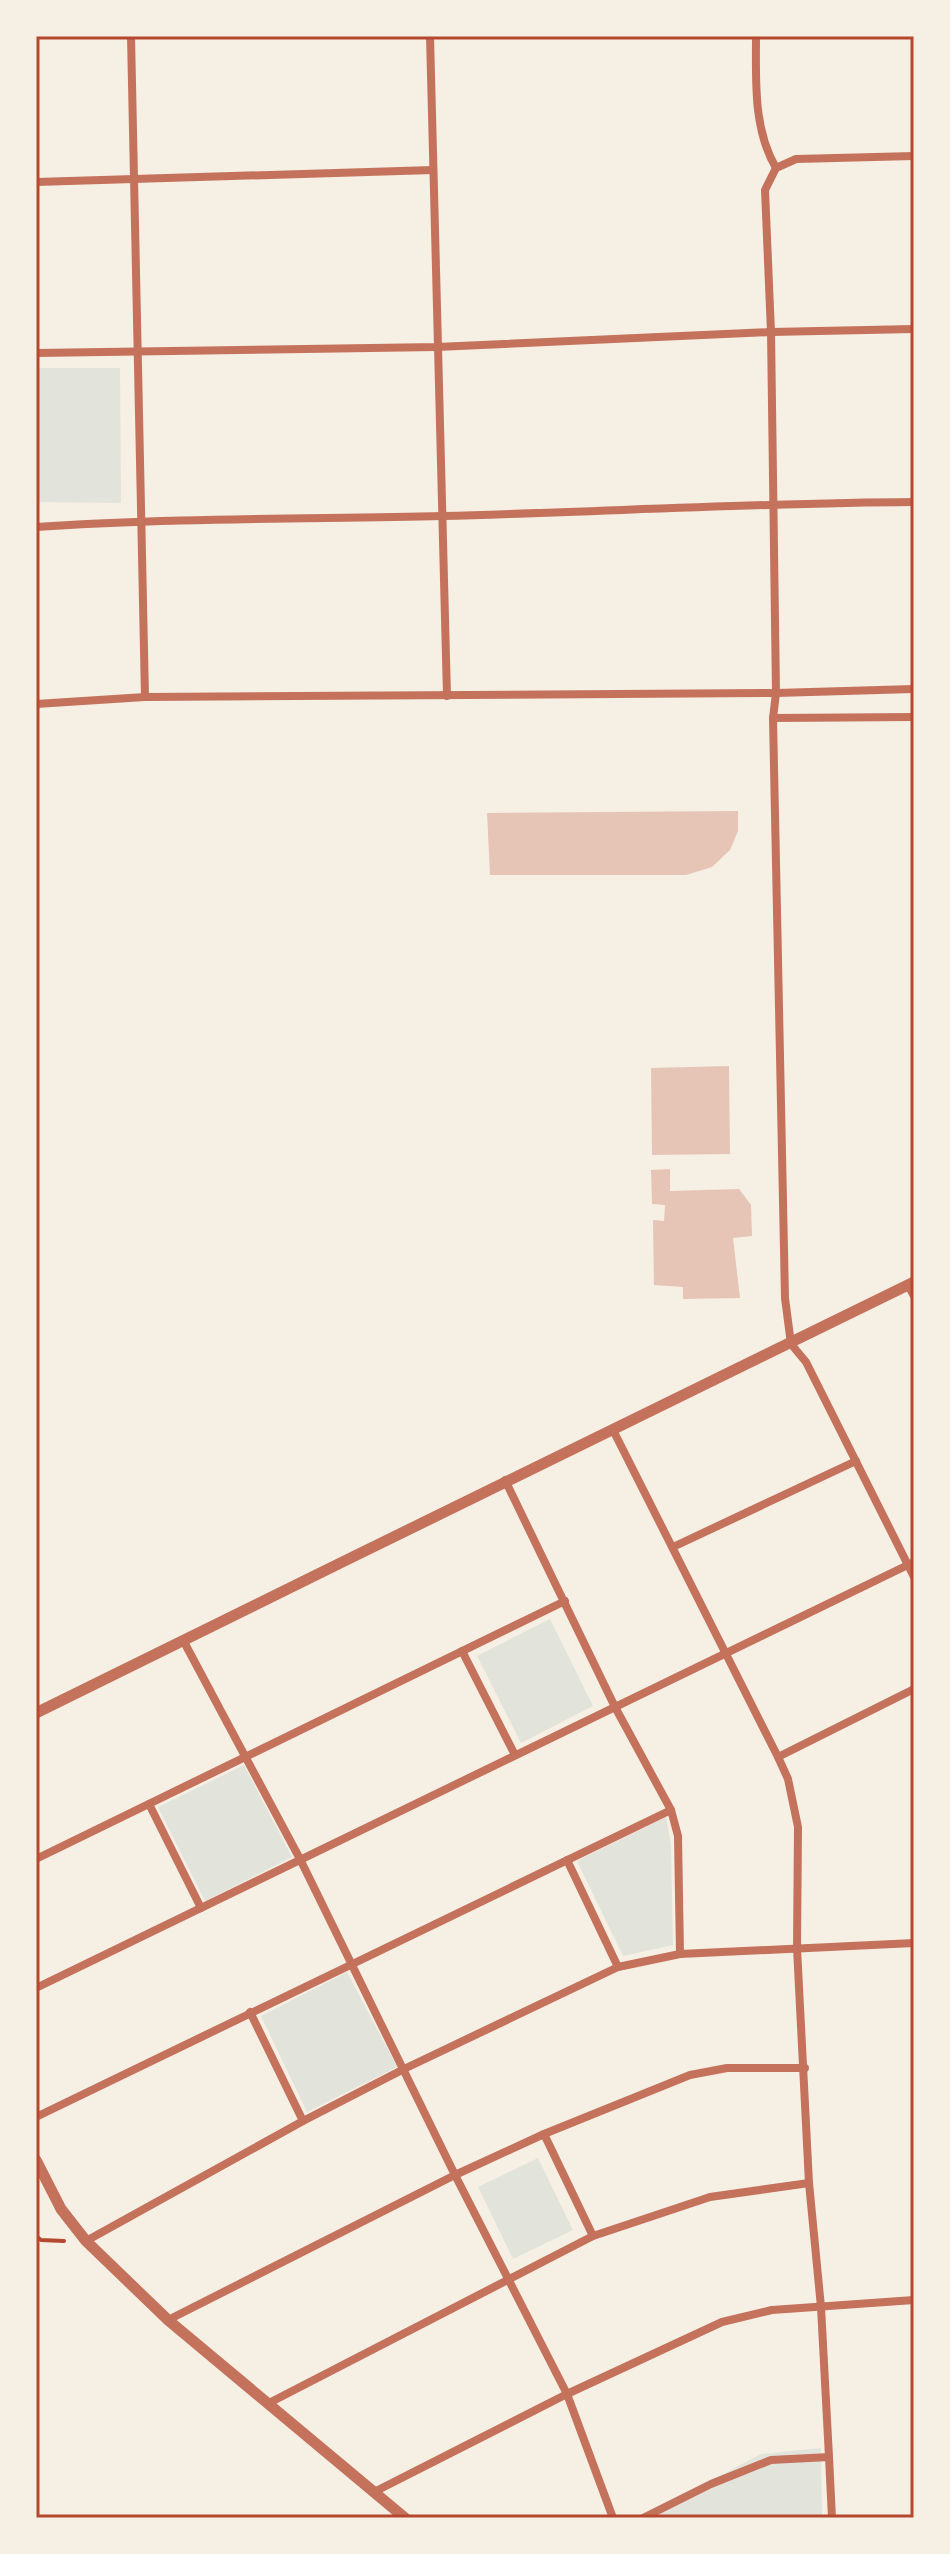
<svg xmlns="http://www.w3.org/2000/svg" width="950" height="2554" viewBox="0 0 950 2554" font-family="'DejaVu Sans',sans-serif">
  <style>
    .green { fill: #e2e4dc }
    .building { fill: #e6c5b7 }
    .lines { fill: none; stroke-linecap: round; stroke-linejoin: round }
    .path { stroke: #b5482f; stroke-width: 4 }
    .minor { stroke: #c5725c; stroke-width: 8 }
    .tertiary { stroke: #c5725c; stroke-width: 11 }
    .neatline { fill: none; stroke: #b5482f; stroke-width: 3 }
  </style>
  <rect width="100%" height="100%" fill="#f6efe4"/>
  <!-- green -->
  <g class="green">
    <path d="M36 368H120L121 503 36 502Z"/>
    <path d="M550 1619 593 1706 521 1743 477 1656Z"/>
    <path d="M244 1765 292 1857 205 1901 158 1807Z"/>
    <path d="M666 1817 671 1844 673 1945 623 1956 577 1861Z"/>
    <path d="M347 1972 397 2067 307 2112 261 2016Z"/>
    <path d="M538 2158 573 2230 513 2259 478 2187Z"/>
    <path d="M821 2448 822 2518H640L761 2454Z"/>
  </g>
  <!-- building -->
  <g class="building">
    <path d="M738 811V831L730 850 712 867 686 875H490L487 813Z"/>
    <path d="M729 1066 730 1154 652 1155 651 1068Z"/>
    <path d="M670 1169V1191L739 1189 751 1205 752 1236 733 1238 740 1298 683 1299V1287L654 1285 653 1220 664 1221 665 1205 652 1204 651 1170Z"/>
  </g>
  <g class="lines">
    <!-- path -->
    <path class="path" d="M36 2236 41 2240 64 2241"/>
    <!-- minor -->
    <g class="minor">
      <path d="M131 36 145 697"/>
      <path d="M430 36 447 696"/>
      <path d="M756 36C756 80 753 129 776 168"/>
      <path d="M914 156 796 159 776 168 765 190 771 332 776 693 773 718 785 1298 791 1344 806 1362 914 1577"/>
      <path d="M36 182 433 170"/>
      <path d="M36 353 437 347 771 332 914 329"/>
      <path d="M36 527C171 518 306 519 442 516 599 512 756 503 914 502"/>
      <path d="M36 704 145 697 776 693 914 689"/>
      <path d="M773 718 914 717"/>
      <path d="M908 1285 914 1296"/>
      <path d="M613 1430 778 1757 788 1779 798 1827 797 1948 809 2183 821 2307 829 2457"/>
      <path d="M505 1480 615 1707 671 1810 678 1836 680 1954"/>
      <path d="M673 1547 856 1461"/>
      <path d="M183 1640 300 1859 455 2175 567 2394 613 2518"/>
      <path d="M462 1651 515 1755"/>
      <path d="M778 1757 914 1689"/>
      <path d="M149 1804 201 1908"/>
      <path d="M36 1859 565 1601"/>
      <path d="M567 1860 618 1967"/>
      <path d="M36 1988 914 1562"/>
      <path d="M250 2012 303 2121"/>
      <path d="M36 2117 671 1810"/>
      <path d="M544 2134 593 2236"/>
      <path d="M86 2241 303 2121 404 2069 618 1967 680 1954 914 1943"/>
      <path d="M168 2320 455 2175 544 2134 690 2075 727 2068H805"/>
      <path d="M269 2403 593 2236 710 2197 809 2183"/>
      <path d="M376 2491 567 2394 722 2322 772 2310 914 2300"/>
      <path d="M643 2518 711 2484 771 2460 829 2457 832 2518"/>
    </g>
    <!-- tertiary -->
    <g class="tertiary">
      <path d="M36 1713C328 1568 622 1426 914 1282"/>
      <path d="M36 2160 61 2209 86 2241 168 2320 405 2518"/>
    </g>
  </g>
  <!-- border -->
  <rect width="950" height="2554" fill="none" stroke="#f6efe4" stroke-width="76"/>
  <rect x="38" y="38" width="874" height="2478" class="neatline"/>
</svg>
